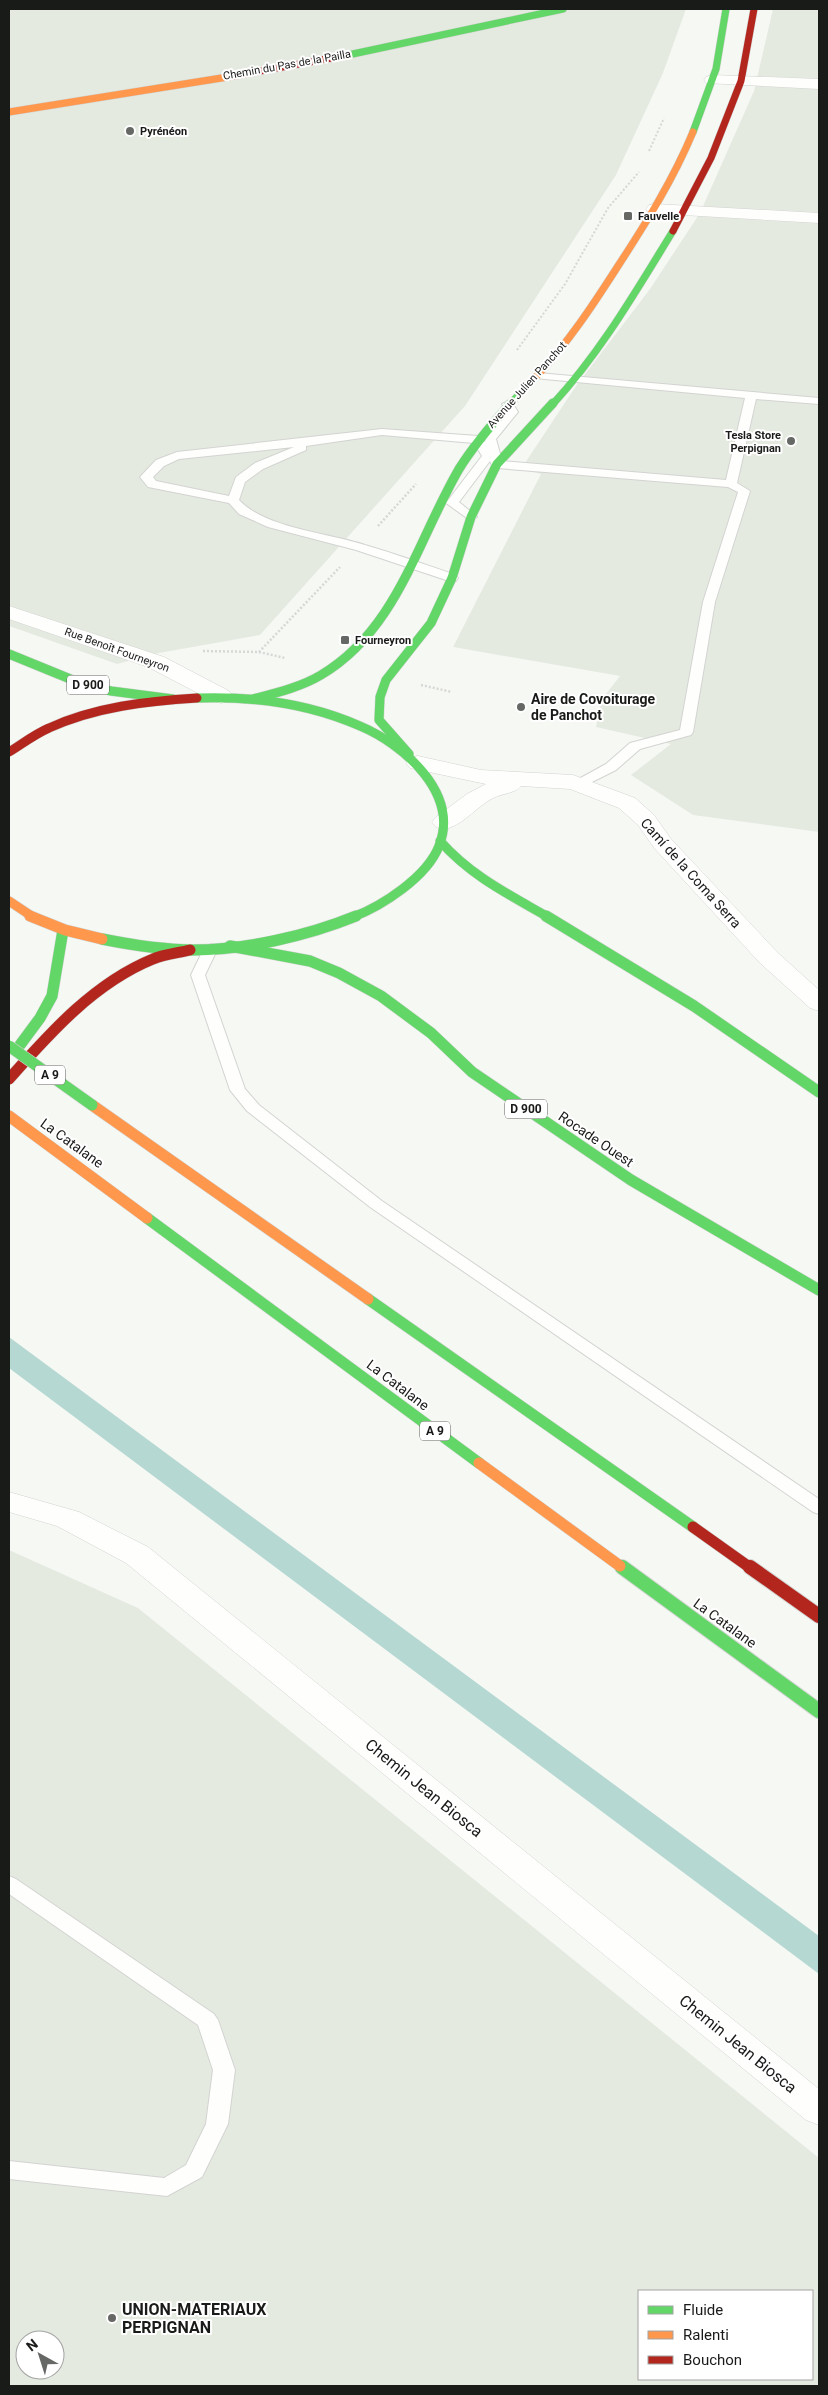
<svg xmlns="http://www.w3.org/2000/svg" width="828" height="2395" viewBox="0 0 828 2395" font-family="Roboto,sans-serif">
  <style>
    .built { fill: #e5eae1; fill-rule: evenodd }
    .water { fill: #b6d8d2 }
    .lines { fill: none; stroke-linecap: round; stroke-linejoin: round }
    .lane-casing { stroke: #d2d4d1; stroke-width: 2 }
    .street-casing { stroke: #d2d4d1; stroke-width: 1 }
    .fast-far3-casing { stroke: #d2d4d1; stroke-width: 8 }
    .fast-far2-casing { stroke: #d2d4d1; stroke-width: 10 }
    .fast-far1-casing { stroke: #d2d4d1; stroke-width: 12 }
    .fast-casing { stroke: #d2d4d1; stroke-width: 16 }
    .slow-far2-casing { stroke: #d2d4d1; stroke-width: 8 }
    .slow-far1-casing { stroke: #d2d4d1; stroke-width: 10 }
    .slow-casing { stroke: #d2d4d1; stroke-width: 12 }
    .jam-far3-casing { stroke: #d2d4d1; stroke-width: 8 }
    .jam-far2-casing { stroke: #d2d4d1; stroke-width: 10 }
    .jam-far1-casing { stroke: #d2d4d1; stroke-width: 12 }
    .jam-casing { stroke: #d2d4d1; stroke-width: 16 }
    .path-far1 { stroke: #d7d7d6; stroke-width: 2; stroke-dasharray: 2 2; stroke-linecap: butt }
    .path { stroke: #d7d7d6; stroke-width: 2.5; stroke-dasharray: 2 2; stroke-linecap: butt }
    .lane { fill: #fefefd; fill-rule: evenodd }
    .street { fill: #fefefd; fill-rule: evenodd }
    .fast-far3 { stroke: #63d668; stroke-width: 7 }
    .fast-far2 { stroke: #63d668; stroke-width: 9 }
    .fast-far1 { stroke: #63d668; stroke-width: 11 }
    .fast { stroke: #63d668; stroke-width: 14 }
    .slow-far2 { stroke: #ff974d; stroke-width: 7 }
    .slow-far1 { stroke: #ff974d; stroke-width: 9 }
    .slow { stroke: #ff974d; stroke-width: 11 }
    .jam-far3 { stroke: #b3261e; stroke-width: 7 }
    .jam-far2 { stroke: #b3261e; stroke-width: 9 }
    .jam-far1 { stroke: #b3261e; stroke-width: 11 }
    .jam { stroke: #b3261e; stroke-width: 14 }
    .fast-bridge-casing { stroke: #d2d4d1; stroke-width: 12; stroke-linecap: butt }
    .fast-bridge { stroke: #63d668; stroke-width: 11 }
    .poi-dot { fill: #666865; stroke: #fff; stroke-width: 2 }
    .labels { text-anchor: middle; dominant-baseline: central; stroke-width: 4; stroke-linejoin: round; paint-order: stroke }
    .far-street-label { font-size: 11px; fill: #191b18; stroke: #fff }
    .far-poi-label { font-size: 11px; font-weight: bold; fill: #191b18; stroke: #fff; text-anchor: start }
    .shield { fill: #fff; stroke: #5e5f5d; stroke-width: 1 }
    .shield-label { font-size: 12px; font-weight: bold; fill: #191b18 }
    .poi-label { font-size: 14px; font-weight: bold; fill: #191b18; stroke: #fff; text-anchor: start }
    .street-label { font-size: 14px; fill: #191b18; stroke: #fff }
    .near-street-label { font-size: 16px; fill: #191b18; stroke: #fff }
    .near-poi-label { font-size: 16px; font-weight: bold; fill: #191b18; stroke: #fff; text-anchor: start }
  </style>
  <rect width="100%" height="100%" fill="#f6f8f4"/>
  <!-- built -->
  <g class="built">
    <path d="M9 9H686L663 73 616 175 465 406 260 635 159 653 117 664 9 626Z"/>
    <path d="M773 9H819V832L693 815 631 775 671 744 596 727 602 699 620 676 453 647 541 474 521 469 576 386 650 289 700 213 754 91Z"/>
    <path d="M9 1550 138 1608 819 2158V2386H9ZM639 2291H812V2379H639ZM25 2340H55V2370H25Z"/>
  </g>
  <!-- water -->
  <path class="water" d="M9 1337 819 1936V1974L9 1368Z"/>
  <g class="lines">
    <defs>
      <g id="lane">
        <path d="M538 373 819 398V404L756 399 737 483 750 491 715 602 693 732 691 735 640 749 616 770 580 788 573 784 575 781 606 764 630 743 680 730 703 602 738 492 728 487 497 468 493 467 490 461 459 502 477 517 471 521 446 503 482 456 474 443 382 435 306 446V450L263 469 245 482 239 500C265 528 328 533 365 545 396 554 426 565 456 575L458 578 456 581 452 582 356 550 268 527 239 514 229 503 148 487 140 477 156 460 177 452 382 429 478 436 485 442 486 437 506 412 502 404 508 401 512 402 518 412 496 439 502 461 726 480 745 398 534 378V374ZM294 447 255 463 236 477 229 496 156 481 153 477 164 466 179 459Z"/>
        <path d="M211 944 218 948 205 975 245 1089 259 1105 382 1201 819 1499V1514L813 1512 370 1207 247 1111 230 1090 191 975 204 948Z"/>
        <path d="M9 1876 16 1879 214 2014 218 2020 235 2070 228 2124 202 2177 167 2196 9 2179V2161L164 2178 186 2165 206 2124 213 2070 198 2025 9 1894Z"/>
      </g>
      <g id="street">
        <path d="M712 75 819 79V89L706 83 704 80 706 77Z"/>
        <path d="M655 204 819 213V223L649 213 646 209 649 205Z"/>
        <path d="M9 606 164 657 229 691 232 696 229 701 221 703 213 701 148 667 9 619Z"/>
        <path d="M418 756 481 770 573 775 635 798 654 815 671 839 778 953 819 990V1011L810 1008 760 963 655 849 638 825 619 808 570 789 521 786C516 793 501 794 493 798 478 806 465 822 451 827 445 830 441 828 436 827L432 822 436 817 467 794 486 784 410 768 406 763 410 758Z"/>
        <path d="M9 1492 79 1512 148 1547 819 2089V2125L806 2120 126 1563 57 1526 9 1512Z"/>
      </g>
      <g id="fast-far3">
        <path d="M348 55 563 9"/>
        <path d="M693 132 716 69 726 9"/>
        <path d="M509 405 536 377"/>
        <path d="M552 405C601 352 636 291 673 231"/>
      </g>
      <g id="fast-far2">
        <path d="M9 654 85 685 111 691 173 699"/>
        <path d="M197 698C253 696 308 703 360 726 403 744 460 793 439 846 427 877 382 906 353 917"/>
        <path d="M253 699C276 693 301 687 321 675 397 630 417 541 459 469 474 445 492 424 511 403"/>
        <path d="M409 754 379 720 380 697 386 680 431 623 452 578 471 517 497 464 553 403"/>
        <path d="M440 841C471 876 508 894 548 917"/>
      </g>
      <g id="fast-far1">
        <path d="M546 916 694 1006 819 1092"/>
        <path d="M102 939C132 945 162 950 193 950 245 950 307 936 356 916"/>
        <path d="M230 946 310 961 339 973 381 996 431 1033 472 1072 631 1180 819 1290"/>
        <path d="M20 1045 40 1018 52 996 63 930"/>
        <path d="M147 1218 479 1463"/>
        <path d="M368 1299 693 1527"/>
        <path d="M620 1566 624 1569"/>
      </g>
      <path id="fast" d="M622 1567 819 1711"/>
      <g id="slow-far2">
        <path d="M9 112 234 76"/>
        <path d="M536 377C568 343 593 305 618 266 646 223 673 180 693 132"/>
      </g>
      <path id="slow-far1" d="M9 901 33 917"/>
      <g id="slow">
        <path d="M30 916 65 930 102 939"/>
        <path d="M92 1105 368 1299"/>
        <path d="M9 1116 147 1218"/>
        <path d="M479 1463 620 1566"/>
      </g>
      <g id="jam-far3">
        <path d="M234 76 348 55"/>
        <path d="M673 231 711 158 741 81 754 9"/>
      </g>
      <path id="jam-far2" d="M9 752C22 744 35 734 49 728 95 707 147 701 197 698"/>
      <g id="jam-far1">
        <path d="M9 1079C50 1033 94 983 153 959 164 954 178 953 190 950"/>
        <path d="M693 1527 752 1569"/>
      </g>
      <path id="jam" d="M750 1567 819 1616"/>
    </defs>
    <!-- lane casing -->
    <use href="#lane" class="lane-casing"/>
    <!-- street casing -->
    <use href="#street" class="street-casing"/>
    <!-- fast-far3 casing -->
    <use href="#fast-far3" class="fast-far3-casing"/>
    <!-- fast-far2 casing -->
    <use href="#fast-far2" class="fast-far2-casing"/>
    <!-- fast-far1 casing -->
    <use href="#fast-far1" class="fast-far1-casing"/>
    <!-- fast casing -->
    <use href="#fast" class="fast-casing"/>
    <!-- slow-far2 casing -->
    <use href="#slow-far2" class="slow-far2-casing"/>
    <!-- slow-far1 casing -->
    <use href="#slow-far1" class="slow-far1-casing"/>
    <!-- slow casing -->
    <use href="#slow" class="slow-casing"/>
    <!-- jam-far3 casing -->
    <use href="#jam-far3" class="jam-far3-casing"/>
    <!-- jam-far2 casing -->
    <use href="#jam-far2" class="jam-far2-casing"/>
    <!-- jam-far1 casing -->
    <use href="#jam-far1" class="jam-far1-casing"/>
    <!-- jam casing -->
    <use href="#jam" class="jam-casing"/>
    <!-- path-far1 -->
    <g class="path-far1">
      <path d="M649 151 664 118"/>
      <path d="M517 350 565 284 608 208 639 172"/>
    </g>
    <!-- path -->
    <g class="path">
      <path d="M378 526 416 484"/>
      <path d="M203 651 259 652 340 567"/>
      <path d="M259 652 285 658"/>
      <path d="M421 685 452 692"/>
    </g>
    <!-- lane -->
    <use href="#lane" class="lane"/>
    <!-- street -->
    <use href="#street" class="street"/>
    <!-- fast-far3 -->
    <use href="#fast-far3" class="fast-far3"/>
    <!-- fast-far2 -->
    <use href="#fast-far2" class="fast-far2"/>
    <!-- fast-far1 -->
    <use href="#fast-far1" class="fast-far1"/>
    <!-- fast -->
    <use href="#fast" class="fast"/>
    <!-- slow-far2 -->
    <use href="#slow-far2" class="slow-far2"/>
    <!-- slow-far1 -->
    <use href="#slow-far1" class="slow-far1"/>
    <!-- slow -->
    <use href="#slow" class="slow"/>
    <!-- jam-far3 -->
    <use href="#jam-far3" class="jam-far3"/>
    <!-- jam-far2 -->
    <use href="#jam-far2" class="jam-far2"/>
    <!-- jam-far1 -->
    <use href="#jam-far1" class="jam-far1"/>
    <!-- jam -->
    <use href="#jam" class="jam"/>
    <defs>
      <path id="fast-bridge" d="M9 1046 92 1105"/>
    </defs>
    <!-- fast-bridge casing -->
    <use href="#fast-bridge" class="fast-bridge-casing"/>
    <!-- fast-bridge -->
    <use href="#fast-bridge" class="fast-bridge"/>
  </g>
  <!-- markers -->
  <g class="poi-dot">
    <circle cx="130" cy="131" r="5"/>
    <rect x="623" y="211" width="10" height="10" rx="2.5"/>
    <circle cx="791" cy="441" r="5"/>
    <rect x="340" y="635" width="10" height="10" rx="2.5"/>
    <circle cx="521" cy="707" r="5"/>
    <circle cx="112" cy="2318" r="5"/>
  </g>
  <g class="labels">
    <!-- far-street labels -->
    <g class="far-street-label">
      <text transform="translate(287 65) rotate(-10)">Chemin du Pas de la Pailla</text>
      <text transform="translate(527 385) rotate(-48)">Avenue Julien Panchot</text>
      <text transform="translate(117 650) rotate(20)">Rue Benoît Fourneyron</text>
    </g>
    <!-- far-poi labels -->
    <g class="far-poi-label">
      <text x="140" y="131">Pyrénéon</text>
      <text x="638" y="216">Fauvelle</text>
      <text x="781" y="435" text-anchor="end">Tesla Store<tspan x="781" dy="13">Perpignan</tspan></text>
      <text x="355" y="640">Fourneyron</text>
    </g>
    <!-- shield labels -->
    <g class="shield">
      <rect x="67" y="675.5" width="42" height="19" rx="4"/>
      <rect x="35" y="1065.5" width="30" height="19" rx="4"/>
      <rect x="505" y="1099.5" width="42" height="19" rx="4"/>
      <rect x="420" y="1421.5" width="30" height="19" rx="4"/>
    </g>
    <g class="shield-label">
      <text x="88" y="685">D 900</text>
      <text x="50" y="1075">A 9</text>
      <text x="526" y="1109">D 900</text>
      <text x="435" y="1431">A 9</text>
    </g>
    <!-- poi labels -->
    <g class="poi-label">
      <text x="531" y="699">Aire de Covoiturage<tspan x="531" dy="16">de Panchot</tspan></text>
    </g>
    <!-- street labels -->
    <g class="street-label">
      <text transform="translate(691 873) rotate(48)">Camí de la Coma Serra</text>
      <text transform="translate(596 1139) rotate(34)">Rocade Ouest</text>
      <text transform="translate(72 1143) rotate(36)">La Catalane</text>
      <text transform="translate(398 1385) rotate(37)">La Catalane</text>
      <text transform="translate(725 1623) rotate(36)">La Catalane</text>
    </g>
    <!-- near-street labels -->
    <g class="near-street-label">
      <text transform="translate(424 1788) rotate(39)">Chemin Jean Biosca</text>
      <text transform="translate(738 2044) rotate(39)">Chemin Jean Biosca</text>
    </g>
    <!-- near-poi labels -->
    <g class="near-poi-label">
      <text x="122" y="2309">UNION-MATERIAUX<tspan x="122" dy="18">PERPIGNAN</tspan></text>
    </g>
  </g>
  <!-- border -->
  <rect width="828" height="2395" fill="none" stroke="#191b18" stroke-width="20"/>
  <!-- legend -->
  <rect x="638" y="2290" width="175" height="90" fill="#ffffff" stroke="#a3a4a3"/>
  <rect x="648" y="2306" width="25" height="8" fill="#63d668" stroke="#a3a4a3"/>
  <text x="683" y="2315" font-size="15" fill="#191b18">Fluide</text>
  <rect x="648" y="2331" width="25" height="8" fill="#ff974d" stroke="#a3a4a3"/>
  <text x="683" y="2340" font-size="15" fill="#191b18">Ralenti</text>
  <rect x="648" y="2356" width="25" height="8" fill="#b3261e" stroke="#a3a4a3"/>
  <text x="683" y="2365" font-size="15" fill="#191b18">Bouchon</text>
  <!-- north arrow -->
  <g transform="translate(40 2355) rotate(321)"><circle r="24" fill="#ffffff" stroke="#a3a4a3"/>
  <path d="M0-4L9 19L0 12L-9 19Z" fill="#666865"/>
  <text y="-8" font-size="14" font-weight="bold" text-anchor="middle" fill="#191b18">N</text>
  </g>
</svg>
